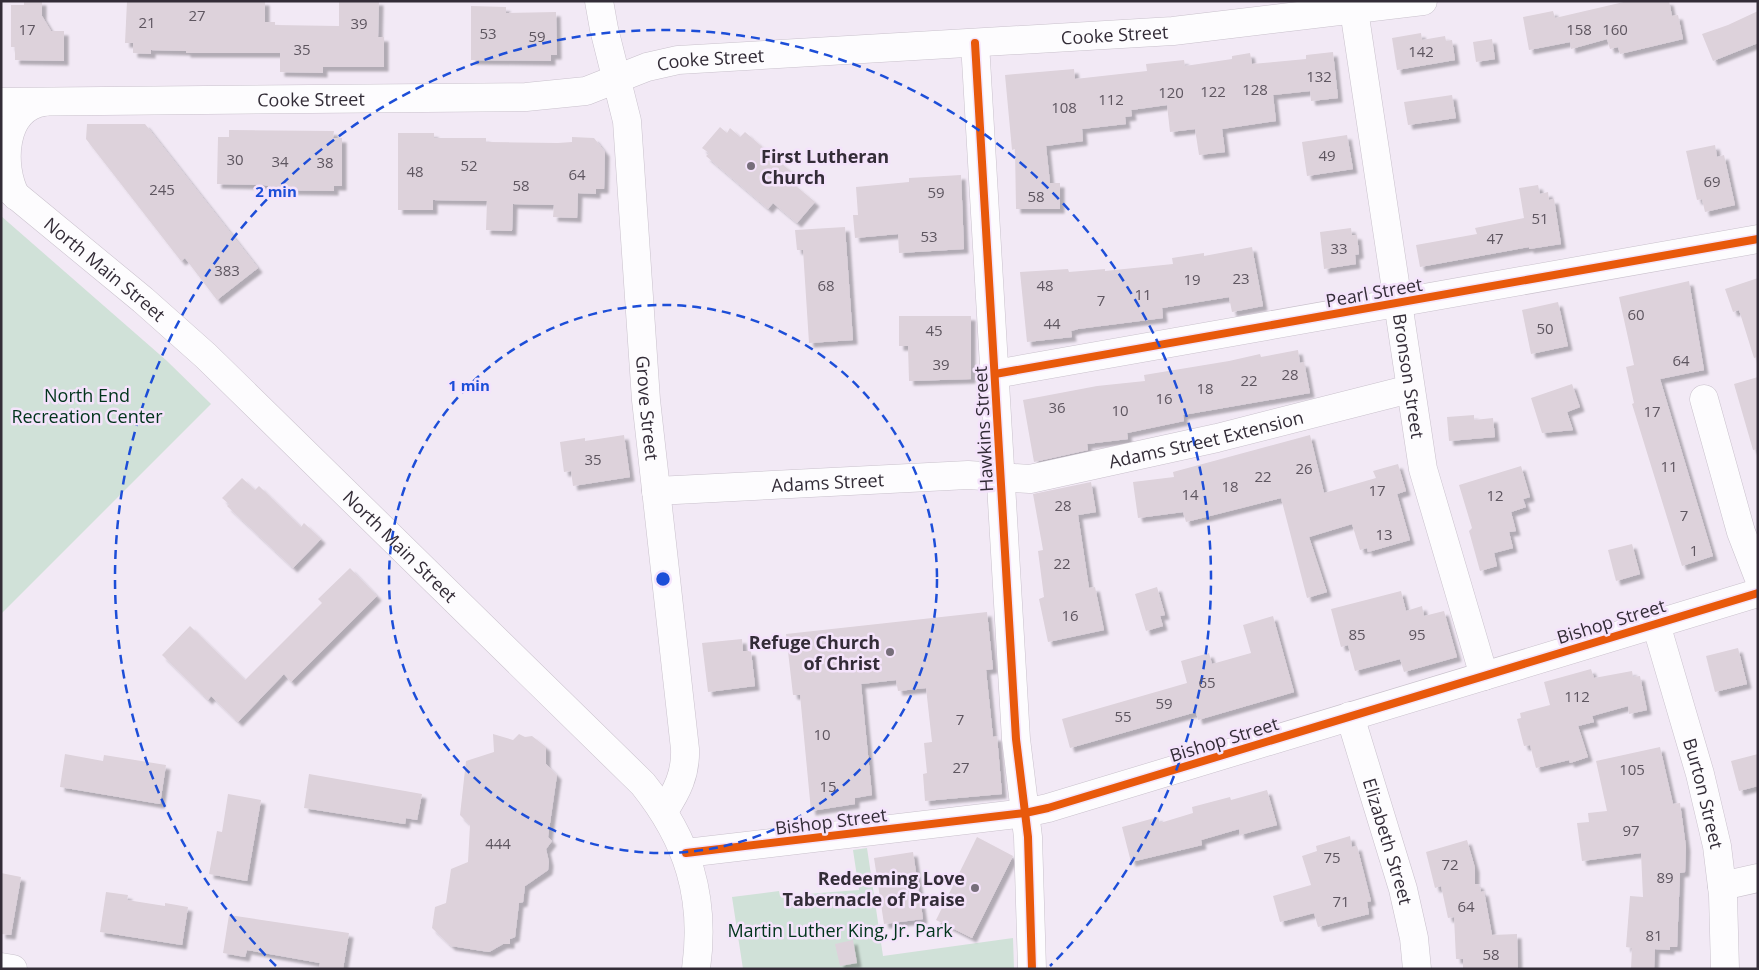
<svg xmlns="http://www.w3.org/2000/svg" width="1759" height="970" viewBox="0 0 1759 970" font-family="'Open Sans',sans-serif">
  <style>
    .green { fill: #d0e1d8 }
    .building { fill: #ddd2db; filter: url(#shadow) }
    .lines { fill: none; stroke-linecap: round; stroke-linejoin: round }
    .minor-casing { stroke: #c9c1cc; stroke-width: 29 }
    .major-casing { stroke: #c9c1cc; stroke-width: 29 }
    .minor { stroke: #fdfcfe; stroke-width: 28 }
    .major { stroke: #fdfcfe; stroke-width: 28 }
    .cycleway-casing { stroke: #f4e3fb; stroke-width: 11 }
    .cycleway { stroke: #e8590c; stroke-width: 8 }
    .ring { fill: none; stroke: #1d4ed8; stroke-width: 2.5; stroke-dasharray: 9 6 }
    .poi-dot { fill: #766e7a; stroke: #f4e3fb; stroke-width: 2 }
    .labels { text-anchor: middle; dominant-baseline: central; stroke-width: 5; stroke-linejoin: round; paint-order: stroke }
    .number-label { font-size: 15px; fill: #5e5660 }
    .street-label { font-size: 18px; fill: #332c37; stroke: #f4e3fb }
    .poi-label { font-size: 18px; font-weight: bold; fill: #332c37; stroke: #f4e3fb; text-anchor: end }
    .park-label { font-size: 18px; fill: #01341b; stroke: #f4e3fb }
    .centre { fill: #1d4ed8; stroke: #f4e3fb; stroke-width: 2.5 }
    .ring-label { font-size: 15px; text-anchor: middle; font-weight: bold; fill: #1d4ed8; stroke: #f4e3fb; stroke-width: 5; stroke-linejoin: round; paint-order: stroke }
  </style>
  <defs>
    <filter id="shadow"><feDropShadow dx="4.5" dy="4.5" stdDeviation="1" flood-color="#0004"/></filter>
  </defs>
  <rect width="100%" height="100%" fill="#f2e9f5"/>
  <!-- green -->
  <g class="green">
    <path d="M1 216 167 361 211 404 1 614Z"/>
    <path d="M867 848 883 956 1013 938 1014 969H743L732 897 779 891 780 896 859 890 853 850Z"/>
  </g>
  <!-- building -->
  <g class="building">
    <path d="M24 1H42V16L51 31H64V61L15 60V47H11V5H24Z"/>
    <path d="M127 1H265V22H275V25L339 26V1H379L378 37H384V67H323V73L280 72V53H186V51L151 50V54L133 53V43H125Z"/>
    <path d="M1628 1H1669L1672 16 1678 15 1683 39 1620 54 1618 47 1610 49 1607 39 1571 49 1570 42 1529 50 1523 17 1553 11 1555 18Z"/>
    <path d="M471 6 506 7V13L556 12 557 55H551V61L471 60Z"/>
    <path d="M1758 11V43L1713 61 1702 34 1728 25Z"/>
    <path d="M1421 33 1422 40 1445 36 1446 41 1452 40 1455 60 1397 70 1392 38Z"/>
    <path d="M1492 39 1495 59 1476 62 1473 42Z"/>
    <path d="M1333 52 1338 98 1311 101 1310 91 1273 95 1276 121 1222 129 1225 152 1199 155 1195 129 1170 132 1167 105 1131 110 1132 116 1125 117 1126 124 1082 129 1083 141 1046 146 1050 183H1060V209H1016L1015 149 1012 150 1005 75 1074 69 1075 79 1147 71 1146 64 1184 60 1185 66 1232 59V56L1250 53 1252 64 1306 59V55Z"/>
    <path d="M1452 95 1456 118 1408 125 1404 102Z"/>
    <path d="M87 124H145L258 268 217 300 185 258 181 261 86 139Z"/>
    <path d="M720 127 727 133 730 128 740 137 745 132 796 176 791 182 815 202 797 223 773 203 768 209 706 156 709 153 702 148Z"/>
    <path d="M229 130 334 131 333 138H342V186H334V191L268 190V186L264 185 217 184 218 137H229Z"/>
    <path d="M398 133H434V138H486V142L558 143 572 142V137L594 138 605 152 604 189H596V194L578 193 577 218 553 217 554 205 513 204 512 231 486 230 487 201 433 200V210H398Z"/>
    <path d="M1347 135 1353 169 1307 176 1302 142Z"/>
    <path d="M1715 145 1717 157 1724 155 1735 205 1705 212 1702 199 1697 200 1686 151Z"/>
    <path d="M961 175 964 249 899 253 898 234 855 238 853 215H858L856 187 909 182V178Z"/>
    <path d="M1538 185 1540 194 1548 192 1549 200 1554 199 1561 244 1529 249V247L1420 267 1416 245 1477 234 1475 228 1524 218 1519 188Z"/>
    <path d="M845 227 853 340 809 343 803 250H797L795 230Z"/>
    <path d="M1351 228 1352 235H1357L1359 254 1355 255 1356 264 1324 269 1320 232Z"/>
    <path d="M1252 247 1263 306 1232 312 1229 297 1162 308 1163 318 1078 329 1071 331 1072 337 1027 342 1020 272 1068 269 1069 272 1105 269V271L1173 264 1172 258 1204 253V256Z"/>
    <path d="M1758 278V357L1754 358 1739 310 1733 312 1725 289Z"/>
    <path d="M1689 281 1704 370 1660 379 1713 556 1682 566 1632 404 1634 403 1626 367 1634 365 1619 297Z"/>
    <path d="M1558 302 1568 346 1531 354 1522 310Z"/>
    <path d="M899 316H971V379L909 381 908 346H899Z"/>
    <path d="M1298 350 1300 363 1304 362 1310 393 1183 415 1184 421 1127 433 1128 439 1087 444 1088 450 1034 462 1023 400 1097 386 1145 381 1144 375 1229 361 1260 354 1261 357Z"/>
    <path d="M1758 377V449L1753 450 1734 384Z"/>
    <path d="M1572 384 1580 407 1567 412 1573 430 1542 433 1531 398Z"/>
    <path d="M1474 415V420L1493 418 1495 437 1449 441 1447 417Z"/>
    <path d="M624 435 630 477 573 486 571 471 564 472 560 442 585 438V441Z"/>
    <path d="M1310 435 1324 493 1376 478 1373 471 1398 464 1406 491 1397 494 1410 540 1368 552 1367 548 1360 550 1352 524 1309 537 1327 592 1307 598 1281 498 1186 522 1183 512 1138 518 1133 482 1174 477 1173 472Z"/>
    <path d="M1521 466 1530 497 1523 499 1526 507 1511 512 1516 531 1509 532 1513 548 1494 553 1497 566 1480 571 1469 531 1472 528 1459 485Z"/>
    <path d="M242 478 255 490 259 486 301 527 304 523 321 539 293 568 227 506 229 504 222 498Z"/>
    <path d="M1091 482 1096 512 1078 515 1089 588 1095 587 1104 630 1048 642 1039 599 1044 597 1038 551 1043 550 1033 494Z"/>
    <path d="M1632 544 1640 574 1616 581 1608 550Z"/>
    <path d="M350 568 377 596 291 682 284 674 238 722 211 696 208 700 162 655 190 626 245 680 322 603 318 599Z"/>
    <path d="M1157 587 1165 615 1160 616 1163 626 1146 631 1135 594Z"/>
    <path d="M1401 591 1406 611 1422 606 1424 616 1444 611 1457 657 1404 672 1400 659 1355 671 1348 645 1341 647 1331 609Z"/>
    <path d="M987 612 993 669 986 670 993 737 997 736 1002 794 925 801 923 774 927 773 924 743 932 742 926 688 898 691 896 680 861 684 872 795 855 798V804L811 811 800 695H793L786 634Z"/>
    <path d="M1273 616 1294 692 1198 720 1196 712 1070 748 1062 719 1187 683 1181 661 1209 653 1212 664 1251 653 1243 625Z"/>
    <path d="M742 639 743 651H751L755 686 708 692 702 643Z"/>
    <path d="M1738 648 1747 684 1715 692 1706 656Z"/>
    <path d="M1591 669 1594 678 1632 671 1633 677 1640 676 1647 710 1629 714 1628 706 1592 716 1594 722 1578 726 1588 757 1570 763 1569 760 1536 768 1530 745 1524 746 1517 719 1521 718 1520 713 1550 705 1544 682Z"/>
    <path d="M493 734 513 740 519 734 525 737 532 736 546 747V764L557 775 548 837 552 841 546 849 549 862 548 870 525 886 523 902 519 903 515 937 510 939V944H503L489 952 451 946 432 928 435 907 446 903 451 869 468 862 470 825 460 815 466 761 494 752Z"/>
    <path d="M1660 747 1673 804 1680 803 1686 847 1685 872 1680 873 1677 947H1670V950L1655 949 1654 969H1631L1632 948 1626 947 1630 896 1643 897 1641 853 1582 861 1577 823 1589 822 1588 813 1607 811 1596 761Z"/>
    <path d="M65 754 103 761 104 755 166 765 160 804 60 787Z"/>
    <path d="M1758 754V786L1739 791 1731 761Z"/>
    <path d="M309 774 422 794 417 820 406 818 405 824 304 808Z"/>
    <path d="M1267 790 1277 825 1240 835 1239 829 1201 840 1202 845 1131 862 1122 827 1158 817 1160 823 1193 813 1192 807 1230 797 1231 800Z"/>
    <path d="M228 794 261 800 247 881 209 874 217 831 222 832Z"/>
    <path d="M1350 836 1352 847 1357 846 1371 901 1367 902 1369 914 1318 927 1314 913 1280 922 1273 896 1311 885 1302 856 1317 851 1316 846Z"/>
    <path d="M977 837 1013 856 972 938 936 920Z"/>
    <path d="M1467 840 1475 868V884H1479L1481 892 1484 891 1492 935 1517 934 1518 969H1463V959H1456L1454 917 1448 918 1441 886 1435 888 1426 852Z"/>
    <path d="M913 852 923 919 884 924 874 858Z"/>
    <path d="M1 873 21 877 11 935 1 934Z"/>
    <path d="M106 892 128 895 127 900 165 906V903L188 907 182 945 100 932Z"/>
    <path d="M229 915 349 933 343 969H319L320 963 247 950 245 957 223 953Z"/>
    <path d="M853 940 857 963 840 966 835 944Z"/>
  </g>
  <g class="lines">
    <defs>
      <g id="minor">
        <path id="s1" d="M1354 10 1423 469 1484 676"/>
        <path d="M975 43 1016 739 1028 837 1032 969"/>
        <path d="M995 374 1758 239"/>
        <path d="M1704 399 1741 532 1758 576"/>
        <path id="s2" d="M656 491 968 475 1030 479 1217 438 1410 389"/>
        <path id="s3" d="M1656 624 1700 774 1717 846 1723 895 1725 969"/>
        <path id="s4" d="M1350 716 1403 889 1414 938 1417 969"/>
        <path d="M686 853 1025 813 1048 808 1758 593"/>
        <path d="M1722 886 1758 878"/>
      </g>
      <g id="major">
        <path id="s5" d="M599 1 604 29 627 121 646 400 685 749C686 774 677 791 664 811"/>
        <path id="s6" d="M1 102 526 97 586 91 647 67 678 60 1173 31 1423 1"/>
        <path id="s7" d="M1 183 143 300 206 356 643 784C688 840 706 897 696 969"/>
        <path d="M16 196C0 167 2 108 44 102"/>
        <path d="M1 967 13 969"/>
      </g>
    </defs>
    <!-- minor casing -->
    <use href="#minor" class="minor-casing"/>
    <!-- major casing -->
    <use href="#major" class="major-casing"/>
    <!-- minor -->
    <use href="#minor" class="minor"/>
    <!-- major -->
    <use href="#major" class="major"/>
    <defs>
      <g id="cycleway">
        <path d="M975 43 1016 739 1028 837 1032 969"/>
        <path d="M995 374 1758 239"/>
        <path d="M686 853 1025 813 1048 808 1758 593"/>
      </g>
    </defs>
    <!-- cycleway casing -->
    <use href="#cycleway" class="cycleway-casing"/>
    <!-- cycleway -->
    <use href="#cycleway" class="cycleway"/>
  </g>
  <!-- distance rings -->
  <g class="ring">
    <circle cx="663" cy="579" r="274"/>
    <path d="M276 966A548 548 0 1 1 1050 966"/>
  </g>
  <!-- markers -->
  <g class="poi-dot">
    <circle cx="751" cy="166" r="5"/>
    <circle cx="890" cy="652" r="5"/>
    <circle cx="975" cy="888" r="5"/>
  </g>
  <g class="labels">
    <!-- number labels -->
    <g class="number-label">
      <text x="197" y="15">27</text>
      <text x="147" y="22">21</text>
      <text x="359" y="23">39</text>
      <text x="27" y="29">17</text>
      <text x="1579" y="29">158</text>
      <text x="1615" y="29">160</text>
      <text x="488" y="33">53</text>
      <text x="537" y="36">59</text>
      <text x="302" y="49">35</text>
      <text x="1421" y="51">142</text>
      <text x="1319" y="76">132</text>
      <text x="1255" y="89">128</text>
      <text x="1213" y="91">122</text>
      <text x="1171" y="92">120</text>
      <text x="1111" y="99">112</text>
      <text x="1064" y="107">108</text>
      <text x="1327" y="155">49</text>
      <text x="235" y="159">30</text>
      <text x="280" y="161">34</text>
      <text x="325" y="162">38</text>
      <text x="469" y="165">52</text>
      <text x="415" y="171">48</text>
      <text x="577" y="174">64</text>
      <text x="1712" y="181">69</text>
      <text x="521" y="185">58</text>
      <text x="162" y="189">245</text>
      <text x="936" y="192">59</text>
      <text x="1036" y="196">58</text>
      <text x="1540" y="218">51</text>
      <text x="929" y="236">53</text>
      <text x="1495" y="238">47</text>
      <text x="1339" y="248">33</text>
      <text x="227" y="270">383</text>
      <text x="1241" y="278">23</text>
      <text x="1192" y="279">19</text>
      <text x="826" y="285">68</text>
      <text x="1045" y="285">48</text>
      <text x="1143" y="294">11</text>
      <text x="1101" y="300">7</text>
      <text x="1636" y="314">60</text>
      <text x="1052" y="323">44</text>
      <text x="1545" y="328">50</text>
      <text x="934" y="330">45</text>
      <text x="1681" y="360">64</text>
      <text x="941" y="364">39</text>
      <text x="1290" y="374">28</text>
      <text x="1249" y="380">22</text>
      <text x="1205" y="388">18</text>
      <text x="1164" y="398">16</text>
      <text x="1057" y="407">36</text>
      <text x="1120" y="410">10</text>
      <text x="1652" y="411">17</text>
      <text x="593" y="459">35</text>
      <text x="1669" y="466">11</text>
      <text x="1304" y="468">26</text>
      <text x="1263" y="476">22</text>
      <text x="1230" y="486">18</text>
      <text x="1377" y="490">17</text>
      <text x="1190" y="494">14</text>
      <text x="1495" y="495">12</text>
      <text x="1063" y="505">28</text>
      <text x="1684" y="515">7</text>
      <text x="1384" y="534">13</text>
      <text x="1694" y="550">1</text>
      <text x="1062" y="563">22</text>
      <text x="1070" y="615">16</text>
      <text x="1357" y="634">85</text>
      <text x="1417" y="634">95</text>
      <text x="1207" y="682">65</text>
      <text x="1577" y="696">112</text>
      <text x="1164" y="703">59</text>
      <text x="1123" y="716">55</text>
      <text x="960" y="719">7</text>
      <text x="822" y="734">10</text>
      <text x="961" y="767">27</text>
      <text x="1632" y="769">105</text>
      <text x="828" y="786">15</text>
      <text x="1631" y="830">97</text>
      <text x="498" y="843">444</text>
      <text x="1332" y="857">75</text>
      <text x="1450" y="864">72</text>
      <text x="1665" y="877">89</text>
      <text x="1341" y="901">71</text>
      <text x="1466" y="906">64</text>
      <text x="1654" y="935">81</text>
      <text x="1491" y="954">58</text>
    </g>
    <!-- street labels -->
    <g class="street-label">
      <text stroke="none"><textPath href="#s6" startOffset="1120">Cooke Street</textPath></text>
      <text stroke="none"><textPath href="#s6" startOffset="715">Cooke Street</textPath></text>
      <text stroke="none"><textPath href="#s6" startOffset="310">Cooke Street</textPath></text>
      <text stroke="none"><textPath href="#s7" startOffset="135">North Main Street</textPath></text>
      <text transform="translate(1374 292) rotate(-10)">Pearl Street</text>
      <text stroke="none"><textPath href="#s1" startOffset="370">Bronson Street</textPath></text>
      <text stroke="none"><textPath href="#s5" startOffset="411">Grove Street</textPath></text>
      <text transform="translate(983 429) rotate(-93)">Hawkins Street</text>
      <text stroke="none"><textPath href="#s2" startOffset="555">Adams Street Extension</textPath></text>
      <text stroke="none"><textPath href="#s2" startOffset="172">Adams Street</textPath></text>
      <text stroke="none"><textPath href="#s7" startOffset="540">North Main Street</textPath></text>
      <text transform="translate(1611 621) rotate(-17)">Bishop Street</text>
      <text transform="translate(1224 739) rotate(-17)">Bishop Street</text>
      <text stroke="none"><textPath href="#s3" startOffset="176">Burton Street</textPath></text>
      <text transform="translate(831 821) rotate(-7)">Bishop Street</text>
      <text stroke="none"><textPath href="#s4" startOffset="131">Elizabeth Street</textPath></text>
    </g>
    <!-- poi labels -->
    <g class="poi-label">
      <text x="761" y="156" text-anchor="start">First Lutheran<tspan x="761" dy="21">Church</tspan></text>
      <text x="880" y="642">Refuge Church<tspan x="880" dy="21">of Christ</tspan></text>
      <text x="965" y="878">Redeeming Love<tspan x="965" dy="21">Tabernacle of Praise</tspan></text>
    </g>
    <!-- park labels -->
    <g class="park-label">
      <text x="87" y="395">North End<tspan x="87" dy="21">Recreation Center</tspan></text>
      <text x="840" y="930">Martin Luther King, Jr. Park</text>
    </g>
  </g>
  <circle cx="663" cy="579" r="8" class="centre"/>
  <g class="ring-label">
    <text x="276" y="197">2 min</text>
    <text x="469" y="391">1 min</text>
  </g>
  <!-- border -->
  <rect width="1759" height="970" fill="none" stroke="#332c37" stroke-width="5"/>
</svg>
